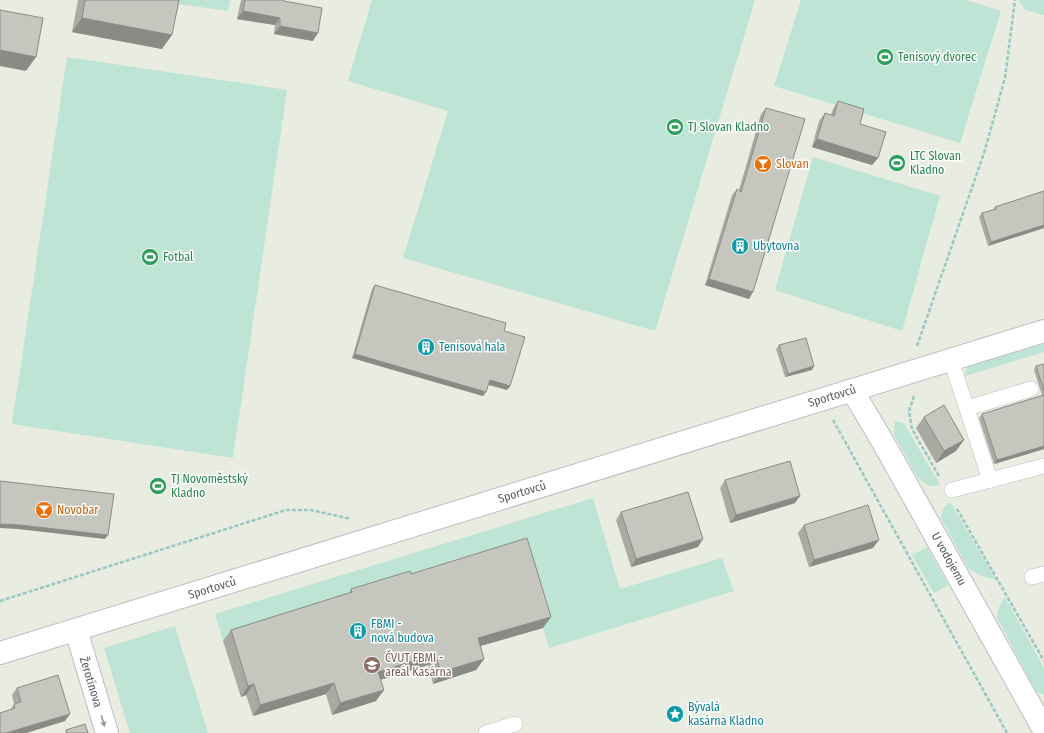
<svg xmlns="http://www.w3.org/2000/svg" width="1044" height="733" viewBox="0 0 1044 733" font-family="'Fira Sans Condensed',sans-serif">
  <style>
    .green { fill: #bee4d6 }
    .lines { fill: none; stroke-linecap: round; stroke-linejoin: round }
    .lane-casing { stroke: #bebcc3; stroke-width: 16 }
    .street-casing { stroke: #bebcc3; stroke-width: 24 }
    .path { stroke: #9ac6c3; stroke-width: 2.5; stroke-dasharray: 4 2; stroke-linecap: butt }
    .lane { stroke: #fff; stroke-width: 15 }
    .street { stroke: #fff; stroke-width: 22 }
    .wall { fill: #a9aba3 }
    .shaded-wall { fill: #8a8b85 }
    .building { fill: #c5c7be; stroke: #8a8b85 }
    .oneway { fill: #9d9ca1 }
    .labels { text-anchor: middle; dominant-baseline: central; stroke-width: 3; stroke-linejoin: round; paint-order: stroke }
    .leisure-label { font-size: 12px; fill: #27864d; stroke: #fff; text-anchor: start }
    .food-label { font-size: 12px; fill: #c56008; stroke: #fff; text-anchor: start }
    .culture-label { font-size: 12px; fill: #0d838f; stroke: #fff; text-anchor: start }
    .street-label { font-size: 12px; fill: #5c5a62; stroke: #fff }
    .education-label { font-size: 12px; fill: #785e54; stroke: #fff; text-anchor: start }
  </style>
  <rect width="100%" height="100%" fill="#e8ece1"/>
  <!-- green -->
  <g class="green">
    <path d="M150 0H230L228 11Z"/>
    <path d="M372 0H755L655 331 403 258 448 111 348 81Z"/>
    <path d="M801 0H966L1001 11 960 143 774 86Z"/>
    <path d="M1019 0H1044V15L1025 10Z"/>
    <path d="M67 57 287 90 233 458 12 424Z"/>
    <path d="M813 157 940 196 902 331 775 290Z"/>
    <path d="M1044 341V352L965 376 966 370 972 363Z"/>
    <path d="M895 421 904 423 940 485 929 486 918 478 894 435Z"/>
    <path d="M593 498 620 589 722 558 734 591 549 648 519 550 223 641 215 614Z"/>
    <path d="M950 502 996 580 981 576 968 568 941 518 944 507Z"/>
    <path d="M927 547 948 585 934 593 912 555Z"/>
    <path d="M1005 597 1044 668V695L1036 691 997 618 999 607Z"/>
    <path d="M175 626 208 733H130L104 648Z"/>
  </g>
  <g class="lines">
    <defs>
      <g id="lane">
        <path d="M951 360 990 480"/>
        <path d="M967 408 1031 389"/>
        <path d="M952 490 1044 466"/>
        <path d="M1032 577 1044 574"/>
        <path d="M486 733 515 724"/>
      </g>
      <g id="street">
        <path d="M852 390 884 444 1044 730"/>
        <path d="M76 630 107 733"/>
        <path d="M0 653 1044 331"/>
      </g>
    </defs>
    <!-- lane casing -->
    <use href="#lane" class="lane-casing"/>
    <!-- street casing -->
    <use href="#street" class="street-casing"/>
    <!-- path -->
    <g class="path">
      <path d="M917 346 984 153 1005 78 1015 0"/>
      <path d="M914 396 909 411 912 429 939 476"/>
      <path d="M833 420 1007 733"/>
      <path d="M957 509 1044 661"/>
      <path d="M0 601 286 510H311L351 519"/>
    </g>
    <!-- lane -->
    <use href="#lane" class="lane"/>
    <!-- street -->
    <use href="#street" class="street"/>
  </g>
  <!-- wall -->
  <g class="wall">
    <path d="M78 0H179L162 49 72 32Z"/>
    <path d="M241 0H284V1L313 41 274 34 275 25 237 19Z"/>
    <path d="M838 101 860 124 878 158 872 165 812 147 819 121 825 113 831 115 833 109Z"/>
    <path d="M766 108 749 299 705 285 732 195 737 189 739 190 761 114Z"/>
    <path d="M1044 191V228L988 246 979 217 982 213 993 210 995 207Z"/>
    <path d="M375 285 504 331 510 386 507 390 488 385 486 392 483 396 352 358 372 289Z"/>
    <path d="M779 345 812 370 785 377 776 349Z"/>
    <path d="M1044 364V449L994 464 979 418 982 414 1042 395 1034 370 1036 366Z"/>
    <path d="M924 417 956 451 936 463 916 428Z"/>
    <path d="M725 480 795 503 730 523 720 488Z"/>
    <path d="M621 512 698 547 631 567 616 520Z"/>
    <path d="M804 525 873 548 809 567 798 533Z"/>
    <path d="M411 574 543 628 480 646 484 659 476 670 433 684 428 665 380 680 376 701 332 715 326 694 253 716 246 695 241 697 223 641 231 630 349 593 351 589Z"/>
    <path d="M17 688 65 721 26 733H0L10 710 14 704 12 695Z"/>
  </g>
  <!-- shaded-wall -->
  <g class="shaded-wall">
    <path d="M243 11 280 18 275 25 237 19Z"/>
    <path d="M82 18 172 35 162 49 72 32Z"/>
    <path d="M280 26 318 33 313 41 274 34Z"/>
    <path d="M0 50 36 57 26 71 0 66Z"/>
    <path d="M817 139 878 158 872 165 812 147Z"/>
    <path d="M1044 225V228L988 246 991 242Z"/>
    <path d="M709 279 753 292 749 299 705 285Z"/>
    <path d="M355 354 486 392 483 396 352 358Z"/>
    <path d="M814 366 812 370 785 377 788 374Z"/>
    <path d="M490 380 510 386 507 390 487 384Z"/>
    <path d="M964 440 956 451 936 463 944 451Z"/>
    <path d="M1044 446V449L994 464 997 460Z"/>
    <path d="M800 496 795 503 730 523 736 515Z"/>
    <path d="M0 524 20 525 108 535 105 539 18 529 0 528Z"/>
    <path d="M703 539 698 547 631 567 636 559Z"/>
    <path d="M879 540 873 548 809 567 814 560Z"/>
    <path d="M551 617 543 628 470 649 478 638Z"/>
    <path d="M435 654 428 665 370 683 378 672Z"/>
    <path d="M484 659 476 670 433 684 441 672Z"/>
    <path d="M334 683 326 694 253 716 260 705Z"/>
    <path d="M254 684 246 695 241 697 248 686Z"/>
    <path d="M384 690 376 701 332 715 340 703Z"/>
    <path d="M70 714 65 721 26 733H6Z"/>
  </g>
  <!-- building -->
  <g class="building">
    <path d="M85 0H179L172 35 82 18Z"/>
    <path d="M245 0H284V1L322 8 318 33 280 26V18L243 11Z"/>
    <path d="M0 10 43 18 36 57 0 50Z"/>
    <path d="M838 101 864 109 860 124 886 132 878 158 817 139 825 113 834 116Z"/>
    <path d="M766 108 805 119 753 292 709 279 737 189 741 192Z"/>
    <path d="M1044 191V225L991 242 982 213 996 209 995 207Z"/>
    <path d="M375 285 506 323 504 331 525 337 510 386 490 380 486 392 355 354Z"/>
    <path d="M806 338 814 366 788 374 779 345Z"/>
    <path d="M1044 364V390L1036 366Z"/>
    <path d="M1044 395V446L997 460 982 414Z"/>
    <path d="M944 405 964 440 944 451 924 417Z"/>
    <path d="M790 461 800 496 736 515 725 480Z"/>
    <path d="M0 481 114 494 108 535 20 525 0 524Z"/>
    <path d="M688 492 703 539 636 559 621 512Z"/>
    <path d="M868 505 879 540 814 560 804 525Z"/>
    <path d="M527 538 551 617 478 638 484 659 441 672 435 654 378 672 384 690 340 703 334 683 260 705 254 684 248 686 231 630 352 592 351 589 410 571 411 574Z"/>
    <path d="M58 675 70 714 6 733H0V713L15 708 14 704 21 702 17 688Z"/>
    <path d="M85 724 88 733H66V730Z"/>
  </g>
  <!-- one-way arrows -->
  <defs><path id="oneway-solid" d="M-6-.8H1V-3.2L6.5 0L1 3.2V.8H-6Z"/></defs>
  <use class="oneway" href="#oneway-solid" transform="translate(103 721) rotate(73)"/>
  <!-- icons -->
  <defs>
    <symbol id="stadium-disc" viewBox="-11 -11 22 22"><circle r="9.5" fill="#2e9e5b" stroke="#fff"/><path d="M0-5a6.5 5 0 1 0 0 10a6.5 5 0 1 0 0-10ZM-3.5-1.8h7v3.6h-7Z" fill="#fff"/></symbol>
    <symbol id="bar-disc" viewBox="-11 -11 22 22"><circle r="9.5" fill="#e8710a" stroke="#fff"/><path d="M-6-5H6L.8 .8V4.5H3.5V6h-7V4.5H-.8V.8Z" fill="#fff"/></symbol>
    <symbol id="building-disc" viewBox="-11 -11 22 22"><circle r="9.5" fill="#0f9aa8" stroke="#fff"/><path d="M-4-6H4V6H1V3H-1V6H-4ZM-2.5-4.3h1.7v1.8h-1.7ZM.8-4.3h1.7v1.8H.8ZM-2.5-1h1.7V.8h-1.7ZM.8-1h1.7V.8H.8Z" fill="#fff"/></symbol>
    <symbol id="university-disc" viewBox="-11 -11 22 22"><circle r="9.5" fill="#8d6e63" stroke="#fff"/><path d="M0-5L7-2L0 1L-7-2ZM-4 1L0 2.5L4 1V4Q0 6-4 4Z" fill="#fff"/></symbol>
    <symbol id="sight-disc" viewBox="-11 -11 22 22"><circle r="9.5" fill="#0f9aa8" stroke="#fff"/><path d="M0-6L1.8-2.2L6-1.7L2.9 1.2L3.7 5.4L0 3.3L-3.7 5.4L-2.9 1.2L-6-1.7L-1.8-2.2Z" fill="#fff"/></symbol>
  </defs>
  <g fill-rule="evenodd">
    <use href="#stadium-disc" x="875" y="47" width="20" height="20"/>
    <use href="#stadium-disc" x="665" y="117" width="20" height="20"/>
    <use href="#stadium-disc" x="887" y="153" width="20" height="20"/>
    <use href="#bar-disc" x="753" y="154" width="20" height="20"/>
    <use href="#building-disc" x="730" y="236" width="20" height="20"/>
    <use href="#stadium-disc" x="140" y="247" width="20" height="20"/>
    <use href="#building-disc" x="416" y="337" width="20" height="20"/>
    <use href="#stadium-disc" x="148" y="476" width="20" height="20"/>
    <use href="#bar-disc" x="34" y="500" width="20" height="20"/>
    <use href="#building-disc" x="348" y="621" width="20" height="20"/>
    <use href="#university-disc" x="362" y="655" width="20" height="20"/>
    <use href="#sight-disc" x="665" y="704" width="20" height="20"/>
  </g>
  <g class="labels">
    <!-- leisure labels -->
    <g class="leisure-label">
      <text x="898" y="57">Tenisový dvorec</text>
      <text x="688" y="127">TJ Slovan Kladno</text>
      <text x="910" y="156">LTC Slovan<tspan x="910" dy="14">Kladno</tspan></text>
      <text x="163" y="257">Fotbal</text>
      <text x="171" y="479">TJ Novoměstský<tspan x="171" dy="14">Kladno</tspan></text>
    </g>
    <!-- food labels -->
    <g class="food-label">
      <text x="776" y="164">Slovan</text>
      <text x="57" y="510">Novobar</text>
    </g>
    <!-- culture labels -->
    <g class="culture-label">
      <text x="753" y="246">Ubytovna</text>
      <text x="439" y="347">Tenisová hala</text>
      <text x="371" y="624">FBMI -<tspan x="371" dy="14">nová budova</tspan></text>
      <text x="688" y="707">Bývalá<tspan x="688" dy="14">kasárna Kladno</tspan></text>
    </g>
    <!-- street labels -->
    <g class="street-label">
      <text transform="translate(832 396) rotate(-17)">Sportovců</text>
      <text transform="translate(522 492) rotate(-17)">Sportovců</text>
      <text transform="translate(949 559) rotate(61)">U vodojemu</text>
      <text transform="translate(212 588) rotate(-17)">Sportovců</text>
      <text transform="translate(91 682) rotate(73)">Žerotínova</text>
    </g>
    <!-- education labels -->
    <g class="education-label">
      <text x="385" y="658">ČVUT FBMI -<tspan x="385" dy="14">areál Kasárna</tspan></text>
    </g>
  </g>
</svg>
